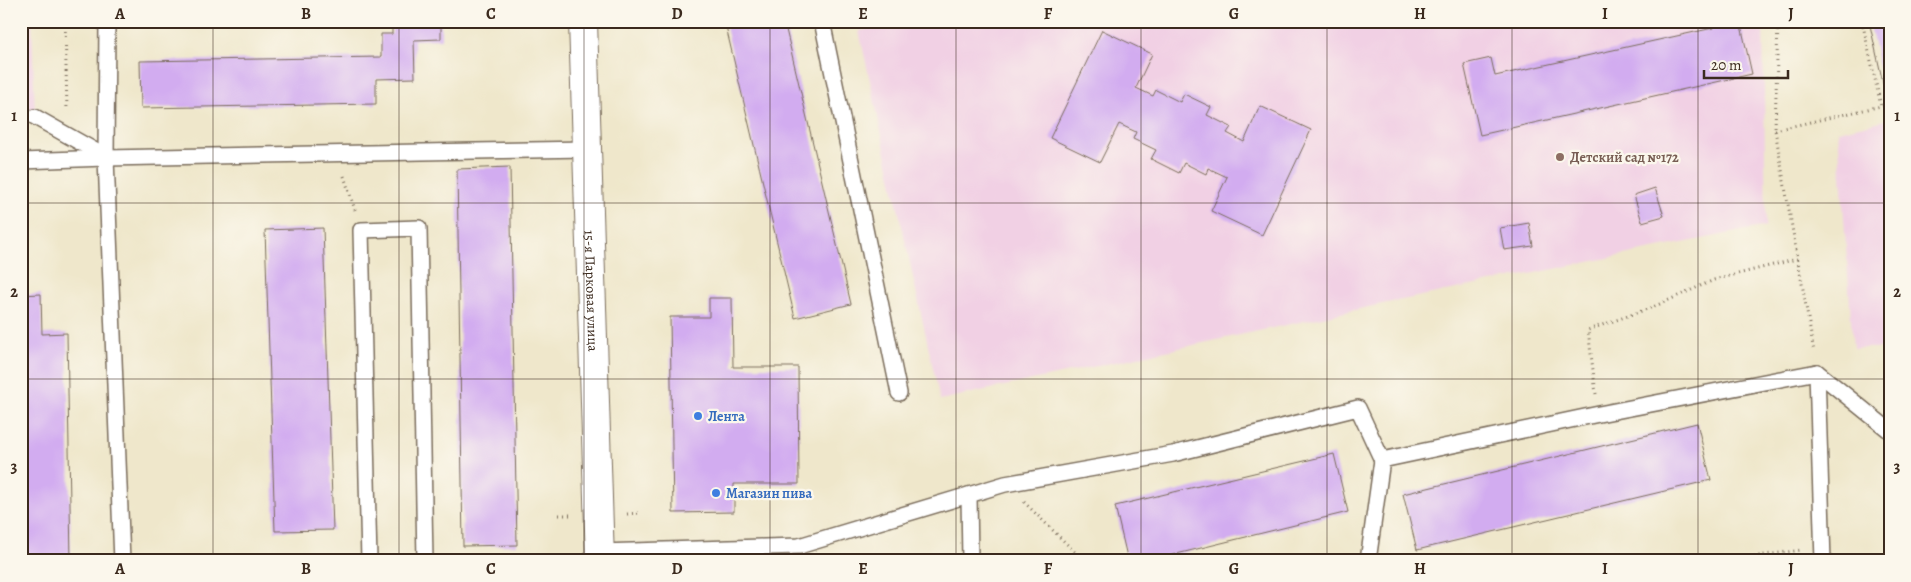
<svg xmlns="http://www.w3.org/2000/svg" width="1911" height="582" viewBox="0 0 1911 582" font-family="Alegreya,serif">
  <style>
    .built { fill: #f1d0e4 }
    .building { fill: #d2acf0 }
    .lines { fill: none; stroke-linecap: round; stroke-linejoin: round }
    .service-casing { stroke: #7a6c5b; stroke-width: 18 }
    .tertiary-casing { stroke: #7a6c5b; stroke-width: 30 }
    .path { stroke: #7a6c5b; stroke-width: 3; stroke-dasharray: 1 4; stroke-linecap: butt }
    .service { stroke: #fff; stroke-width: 15 }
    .tertiary { stroke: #fff; stroke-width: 28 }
    .grid { fill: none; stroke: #3b2a1e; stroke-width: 1; stroke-opacity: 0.55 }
    .education-dot { fill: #8d6e63; stroke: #fbf7ec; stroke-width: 2 }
    .shop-dot { fill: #3f7fe0; stroke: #fbf7ec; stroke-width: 2 }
    .labels { text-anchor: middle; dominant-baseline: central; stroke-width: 4.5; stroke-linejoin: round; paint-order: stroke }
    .education-label { font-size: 14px; font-weight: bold; fill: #785e54; stroke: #fbf7ec; text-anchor: start }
    .street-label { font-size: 14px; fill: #3b2a1e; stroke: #fbf7ec }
    .shop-label { font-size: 14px; font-weight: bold; fill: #366cbe; stroke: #fbf7ec; text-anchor: start }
    .neatline { fill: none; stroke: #3b2a1e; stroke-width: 2 }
    .grid-label { font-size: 16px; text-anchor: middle; font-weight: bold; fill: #3b2a1e }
  </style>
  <rect width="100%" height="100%" fill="#fbf7ec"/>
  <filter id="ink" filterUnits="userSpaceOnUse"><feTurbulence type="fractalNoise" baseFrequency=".02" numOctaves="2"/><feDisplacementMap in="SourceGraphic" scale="10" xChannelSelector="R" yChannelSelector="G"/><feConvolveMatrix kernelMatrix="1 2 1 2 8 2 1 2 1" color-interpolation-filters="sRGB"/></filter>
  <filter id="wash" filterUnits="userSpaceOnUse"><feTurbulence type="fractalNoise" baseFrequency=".0096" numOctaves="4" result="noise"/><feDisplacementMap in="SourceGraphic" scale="20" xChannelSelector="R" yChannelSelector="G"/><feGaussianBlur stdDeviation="1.12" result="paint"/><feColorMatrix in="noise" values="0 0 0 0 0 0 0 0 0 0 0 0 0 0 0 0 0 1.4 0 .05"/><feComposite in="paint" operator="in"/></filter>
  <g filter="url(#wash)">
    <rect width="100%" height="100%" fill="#efe7cb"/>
    <!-- built -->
    <g class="built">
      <path d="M21 21H32L35 117H21Z"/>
      <path d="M905 21H1763L1766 226 1387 303 940 400 859 31Z"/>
      <path d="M1890 119V348H1853L1838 131Z"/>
    </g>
    <g id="blocks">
      <!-- building -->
      <g class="building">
        <path d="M392 21H441V39L414 40 415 78 376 79V104L141 108 140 61 381 57V34H392Z"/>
        <path d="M734 21H784L851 304 795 318 725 23Z"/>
        <path d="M1711 21H1740L1752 74 1480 135 1464 64 1491 58 1495 76 1713 28Z"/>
        <path d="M1869 21H1890V91L1885 92Z"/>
        <path d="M1102 30 1152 54 1136 88 1153 96 1156 90 1180 102 1184 94 1211 107 1207 115 1231 127 1227 133 1244 142 1260 106 1311 130 1262 235 1211 211 1227 177 1208 168 1206 174 1184 163 1179 173 1151 159 1156 150 1133 139 1136 132 1119 124 1100 162 1050 138Z"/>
        <path d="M510 167 517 545 463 546 457 169Z"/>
        <path d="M1655 188 1664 216 1642 222 1634 195Z"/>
        <path d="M1529 223 1533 246 1504 250 1500 228Z"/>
        <path d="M323 228 333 530 275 531 265 230Z"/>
        <path d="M41 294 42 334 67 333 71 561H25L21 295Z"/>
        <path d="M709 298H732L733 367H798L799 484H734V512L673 513 670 317H709Z"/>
        <path d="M1697 423 1711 480 1417 550 1403 494Z"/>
        <path d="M1334 454 1348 512 1148 561H1128L1115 506Z"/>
      </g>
    </g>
  </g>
  <g filter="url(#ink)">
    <use href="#blocks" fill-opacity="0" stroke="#7a6c5b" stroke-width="1"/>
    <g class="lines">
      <defs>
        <g id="service">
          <path d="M107 21 106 158 122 561"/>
          <path d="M822 21 899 393"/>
          <path d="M35 117 106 157"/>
          <path d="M21 161 106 158 587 149"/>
          <path d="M1817 372 1823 561"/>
          <path d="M969 495 970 561"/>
          <path d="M600 552 799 546 1005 484 1173 454 1358 408 1382 460 1599 414 1817 372 1890 431"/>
          <path d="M369 561 361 230 419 228 425 561"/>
          <path d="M1368 561 1382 460"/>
        </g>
        <g id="tertiary">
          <path id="s1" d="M583 21 600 561"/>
        </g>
      </defs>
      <!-- service casing -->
      <use href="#service" class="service-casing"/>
      <!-- tertiary casing -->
      <use href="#tertiary" class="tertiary-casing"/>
      <!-- path -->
      <g class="path">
        <path d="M65 21 67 111"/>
        <path d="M1778 21 1775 130 1814 352"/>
        <path d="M1862 21 1881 106"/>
        <path d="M1775 130 1890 104"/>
        <path d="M344 176 355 210"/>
        <path d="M1596 394 1588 330 1653 307 1714 280 1797 259"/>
        <path d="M1024 502 1084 561"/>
        <path d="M627 514 639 513"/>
        <path d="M559 515H571"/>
        <path d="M1719 561 1802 550"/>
      </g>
      <!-- service -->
      <use href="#service" class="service"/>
      <!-- tertiary -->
      <use href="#tertiary" class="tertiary"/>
    </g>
  </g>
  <!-- grid -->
  <path class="grid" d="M213 21V561M399 21V561M584 21V561M770 21V561M956 21V561M1141 21V561M1327 21V561M1512 21V561M1698 21V561M21 203H1890M21 379H1890"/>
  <!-- markers -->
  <circle class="education-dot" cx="1560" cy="157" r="5"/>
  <g class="shop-dot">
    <circle cx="698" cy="416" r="5"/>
    <circle cx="716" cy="493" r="5"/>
  </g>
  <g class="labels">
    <!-- education labels -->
    <g class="education-label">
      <text x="1570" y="157">Детский сад №172</text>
    </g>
    <!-- street labels -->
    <g class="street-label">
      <text stroke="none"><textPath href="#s1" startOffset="270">15-я Парковая улица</textPath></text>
    </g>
    <!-- shop labels -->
    <g class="shop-label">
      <text x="708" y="416">Лента</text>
      <text x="726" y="493">Магазин пива</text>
    </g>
  </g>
  <!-- margin -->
  <rect width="1911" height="582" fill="none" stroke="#fbf7ec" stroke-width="55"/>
  <!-- scale -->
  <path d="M1704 70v8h84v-8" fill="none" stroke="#3b2a1e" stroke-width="2.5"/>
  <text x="1711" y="70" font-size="15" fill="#3b2a1e" stroke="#fbf7ec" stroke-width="4" paint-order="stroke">20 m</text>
  <rect x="28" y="28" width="1856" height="526" class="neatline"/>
  <g class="grid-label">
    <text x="120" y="19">A</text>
    <text x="306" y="19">B</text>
    <text x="491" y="19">C</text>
    <text x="677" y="19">D</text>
    <text x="863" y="19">E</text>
    <text x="1048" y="19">F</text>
    <text x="1234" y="19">G</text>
    <text x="1420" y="19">H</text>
    <text x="1605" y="19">I</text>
    <text x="1791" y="19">J</text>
    <text x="14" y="121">1</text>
    <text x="1897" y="121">1</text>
    <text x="14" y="297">2</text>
    <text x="1897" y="297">2</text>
    <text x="14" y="472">3</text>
    <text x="1897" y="472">3</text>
    <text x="120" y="574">A</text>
    <text x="306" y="574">B</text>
    <text x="491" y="574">C</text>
    <text x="677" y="574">D</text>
    <text x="863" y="574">E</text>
    <text x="1048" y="574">F</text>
    <text x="1234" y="574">G</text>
    <text x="1420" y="574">H</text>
    <text x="1605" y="574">I</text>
    <text x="1791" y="574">J</text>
  </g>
</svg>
